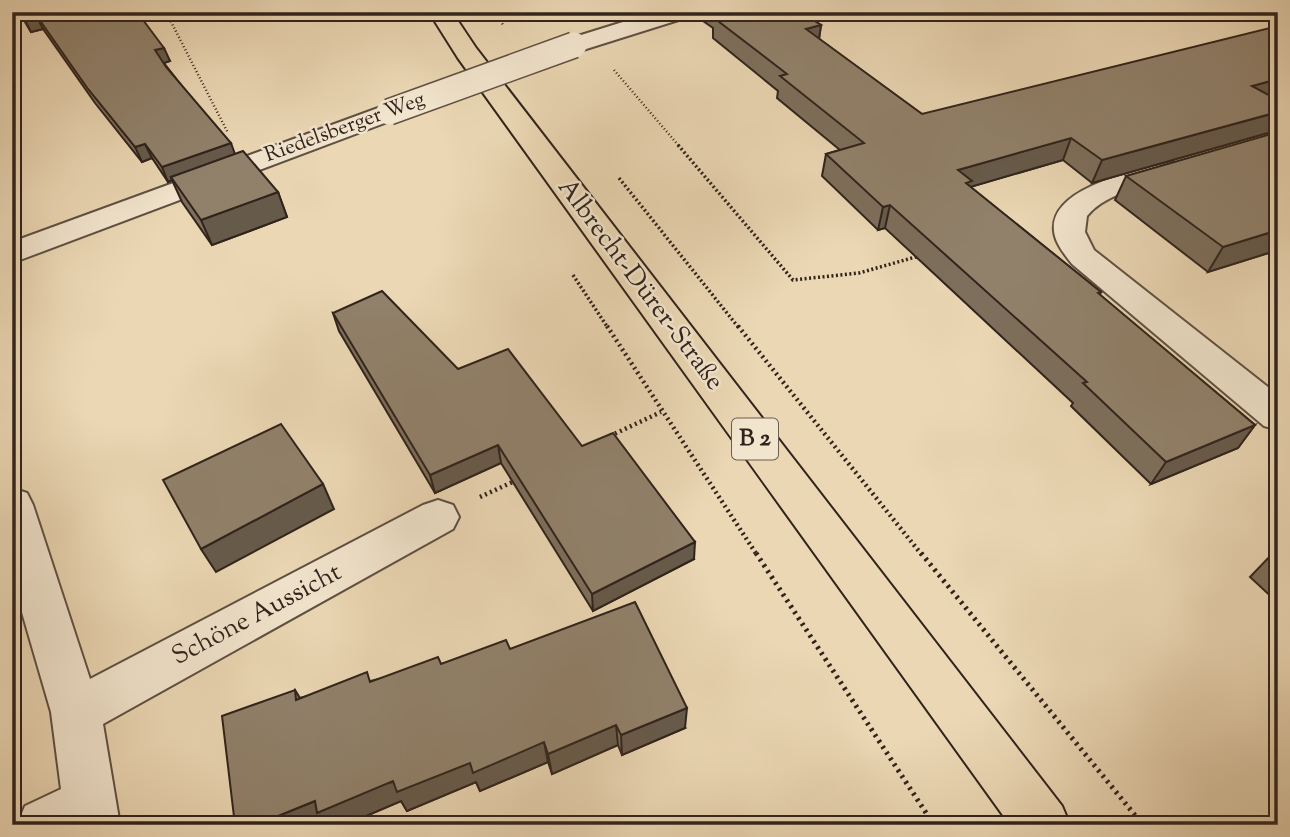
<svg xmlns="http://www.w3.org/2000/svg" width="1290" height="837" viewBox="0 0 1290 837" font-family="'Sorts Mill Goudy',serif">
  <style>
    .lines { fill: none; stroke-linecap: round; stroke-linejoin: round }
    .minor-casing { stroke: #5f5042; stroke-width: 4 }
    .major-casing { stroke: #30231c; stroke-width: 4 }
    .path-far3 { stroke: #30231c; stroke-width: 2.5; stroke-dasharray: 1 2.5; stroke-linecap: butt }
    .path-far2 { stroke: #30231c; stroke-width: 3.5; stroke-dasharray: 2 2.5; stroke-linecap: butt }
    .path-far1 { stroke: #30231c; stroke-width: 4.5; stroke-dasharray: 2 3.5; stroke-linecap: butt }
    .path { stroke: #30231c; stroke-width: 5; stroke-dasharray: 2.5 4.5; stroke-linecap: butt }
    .minor { fill: #f2e5ce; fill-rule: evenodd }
    .major { fill: #ebd7b4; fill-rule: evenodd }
    .minor-bridge-casing { stroke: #5f5042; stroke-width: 28; stroke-linecap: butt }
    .minor-bridge { stroke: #f2e5ce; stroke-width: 25 }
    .wall { fill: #7d6f5c; stroke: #30231c; stroke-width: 2 }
    .shaded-wall { fill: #665a4b; stroke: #30231c; stroke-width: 2 }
    .building { fill: #91816b; stroke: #30231c; stroke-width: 2 }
    .labels { text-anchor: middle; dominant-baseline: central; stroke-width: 5; stroke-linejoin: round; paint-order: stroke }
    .far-street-label { font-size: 21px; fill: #30231c; stroke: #f2e5ce }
    .shield { fill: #f2e5ce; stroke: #6a5d51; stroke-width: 2 }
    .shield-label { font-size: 24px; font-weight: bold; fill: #30231c }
    .street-label { font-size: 26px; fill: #30231c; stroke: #f2e5ce }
  </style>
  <rect width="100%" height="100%" fill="#ebd7b4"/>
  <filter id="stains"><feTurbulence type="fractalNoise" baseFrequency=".00286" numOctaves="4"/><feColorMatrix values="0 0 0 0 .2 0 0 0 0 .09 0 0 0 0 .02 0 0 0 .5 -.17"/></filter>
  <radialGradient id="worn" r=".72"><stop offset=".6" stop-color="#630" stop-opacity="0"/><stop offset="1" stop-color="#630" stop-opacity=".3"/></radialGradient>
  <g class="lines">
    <defs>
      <g id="minor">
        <path d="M655 12H691L688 17 583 50 574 52 565 50 562 45 565 40Z"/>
        <path d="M389 104 398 106 402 112 398 118 12 263V242Z"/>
        <path d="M1172 162 1182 165 1187 171 1182 177C1152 186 1108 190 1087 216L1085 232 1094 250 1278 395V430L1264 426 1072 264C1065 255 1055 243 1054 231 1049 186 1141 170 1172 162Z"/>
        <path d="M12 488 27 493 33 505 90 679 423 505 438 500 453 505 459 517 453 529 103 724 120 825H17L25 806 61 789 51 712 12 578Z"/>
      </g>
      <path id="major" d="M429 12H452L476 48 1062 806 1070 825H1010L458 58Z"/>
    </defs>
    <!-- minor casing -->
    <use href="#minor" class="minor-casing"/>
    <!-- major casing -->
    <use href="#major" class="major-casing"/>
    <!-- path-far3 -->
    <g class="path-far3">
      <path d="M166 12 228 133"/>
      <path d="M494 12 504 26"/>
      <path d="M614 70 679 146"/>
    </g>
    <!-- path-far2 -->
    <g class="path-far2">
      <path d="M678 145 793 280 859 273 919 256"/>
      <path d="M619 178 739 328"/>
      <path d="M573 275 608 328"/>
    </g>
    <!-- path-far1 -->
    <g class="path-far1">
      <path d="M607 326 757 555"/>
      <path d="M738 326 922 555"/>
      <path d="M610 436 661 412"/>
      <path d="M480 497 517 480"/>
    </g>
    <!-- path -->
    <g class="path">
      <path d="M756 553 934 825"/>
      <path d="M921 553 1143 825"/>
    </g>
    <!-- minor -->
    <use href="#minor" class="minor"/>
    <!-- major -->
    <use href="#major" class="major"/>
    <defs>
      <path id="minor-bridge" d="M389 112 574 45"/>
    </defs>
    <!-- minor-bridge casing -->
    <use href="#minor-bridge" class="minor-bridge-casing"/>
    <!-- minor-bridge -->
    <use href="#minor-bridge" class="minor-bridge"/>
  </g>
  <!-- wall -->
  <g class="wall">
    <path d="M19 12H137L170 61 164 63 235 154 278 192 287 217 212 245 182 202 172 180 168 182 152 158 142 162 95 103 43 29 31 32Z"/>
    <path d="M693 12H800L821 25 819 39 922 114 1276 99 1278 100V130L1092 183 1063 160 970 187 1101 292 1100 295 1255 425 1238 448 1151 484 1071 406 1073 403 885 228 878 230 822 176 826 154 840 150 777 98 778 91 713 38V28L693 14Z"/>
    <path d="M1126 176 1278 250 1208 272 1115 200Z"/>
    <path d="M333 313 458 369 582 446 694 559 593 611 501 463 435 493 339 331Z"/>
    <path d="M1278 551V603L1250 577 1272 554Z"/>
    <path d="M510 649 685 728 622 755 618 745 552 774 548 762 480 791 476 782 407 811 401 801 345 825H327L324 821 315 825H235L295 690 300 698 441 664Z"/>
  </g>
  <!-- shaded-wall -->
  <g class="shaded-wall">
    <path d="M36 15 43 29 31 32 24 18Z"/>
    <path d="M821 25 818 46 806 29Z"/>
    <path d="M164 48 170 61 161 64 155 50Z"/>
    <path d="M1278 79V98L1241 108 1252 86Z"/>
    <path d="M1278 112V130L1092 183 1102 160Z"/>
    <path d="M1071 138 1063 160 970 187 965 204 958 170Z"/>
    <path d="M231 143 236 157 171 177 172 180 168 182 162 167Z"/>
    <path d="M145 144 152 158 142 162 135 147Z"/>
    <path d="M278 192 287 217 212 245 201 220Z"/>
    <path d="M890 205 885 228 878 230 883 207Z"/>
    <path d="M1278 230V250L1208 272 1223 247Z"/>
    <path d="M1255 425 1238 448 1151 484 1166 462Z"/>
    <path d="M498 445 501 463 435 493 430 475Z"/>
    <path d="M323 484 334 509 216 572 201 549Z"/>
    <path d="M695 542 694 559 593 611 592 594Z"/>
    <path d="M687 708 685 728 622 755 621 735Z"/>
    <path d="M616 725 618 745 552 774 548 754Z"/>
    <path d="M544 742 548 762 480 791 476 782 407 811 401 801 345 825H327L324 821 315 825H256L315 801 470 763Z"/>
  </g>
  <!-- building -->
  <g class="building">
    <path d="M20 12H137L164 48 155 50 166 67 231 143 162 167 145 144 135 147 88 89 36 15 24 18Z"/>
    <path d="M722 12H800L821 25 806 29 922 114 1278 26V79L1252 86 1278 100V112L1102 160 1071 138 958 170 972 181 966 183 1101 292 1098 293 1255 425 1166 462 1083 383 1087 382 890 205 883 207 826 154 864 143 780 76 787 74 714 18 726 15Z"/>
    <path d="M1278 132V230L1223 247 1126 176Z"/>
    <path d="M243 151 278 192 201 220 171 177Z"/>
    <path d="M382 291 458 369 508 349 582 446 613 433 695 542 592 594 498 445 430 475 333 313Z"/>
    <path d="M281 424 323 484 201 549 163 480Z"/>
    <path d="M1278 551V559L1272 554Z"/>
    <path d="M635 602 687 708 621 735 616 725 548 754 544 742 473 773 470 763 397 792 393 781 317 813 315 801 256 825H235L222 716 295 690 296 700 367 672 370 682 438 657 441 664 506 640 510 649Z"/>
  </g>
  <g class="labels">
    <!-- far-street labels -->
    <g class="far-street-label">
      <text transform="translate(345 128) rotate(-20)">Riedelsberger Weg</text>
    </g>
    <!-- shield labels -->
    <rect class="shield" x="732" y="418.5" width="46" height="41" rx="5"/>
    <g class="shield-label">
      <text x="755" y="439">B 2</text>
    </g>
    <!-- street labels -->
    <g class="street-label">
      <text transform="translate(640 285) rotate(53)">Albrecht-Dürer-Straße</text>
      <text transform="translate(257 615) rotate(-28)">Schöne Aussicht</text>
    </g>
  </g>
  <!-- margin -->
  <rect width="1290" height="837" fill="none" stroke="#ebd7b4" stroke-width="42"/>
  <rect x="14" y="14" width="1262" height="809" fill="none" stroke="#30231c" stroke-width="3.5"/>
  <rect x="21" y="21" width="1248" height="795" fill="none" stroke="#30231c" stroke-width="2"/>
  <rect width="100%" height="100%" filter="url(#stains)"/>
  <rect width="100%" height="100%" fill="url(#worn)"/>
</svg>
